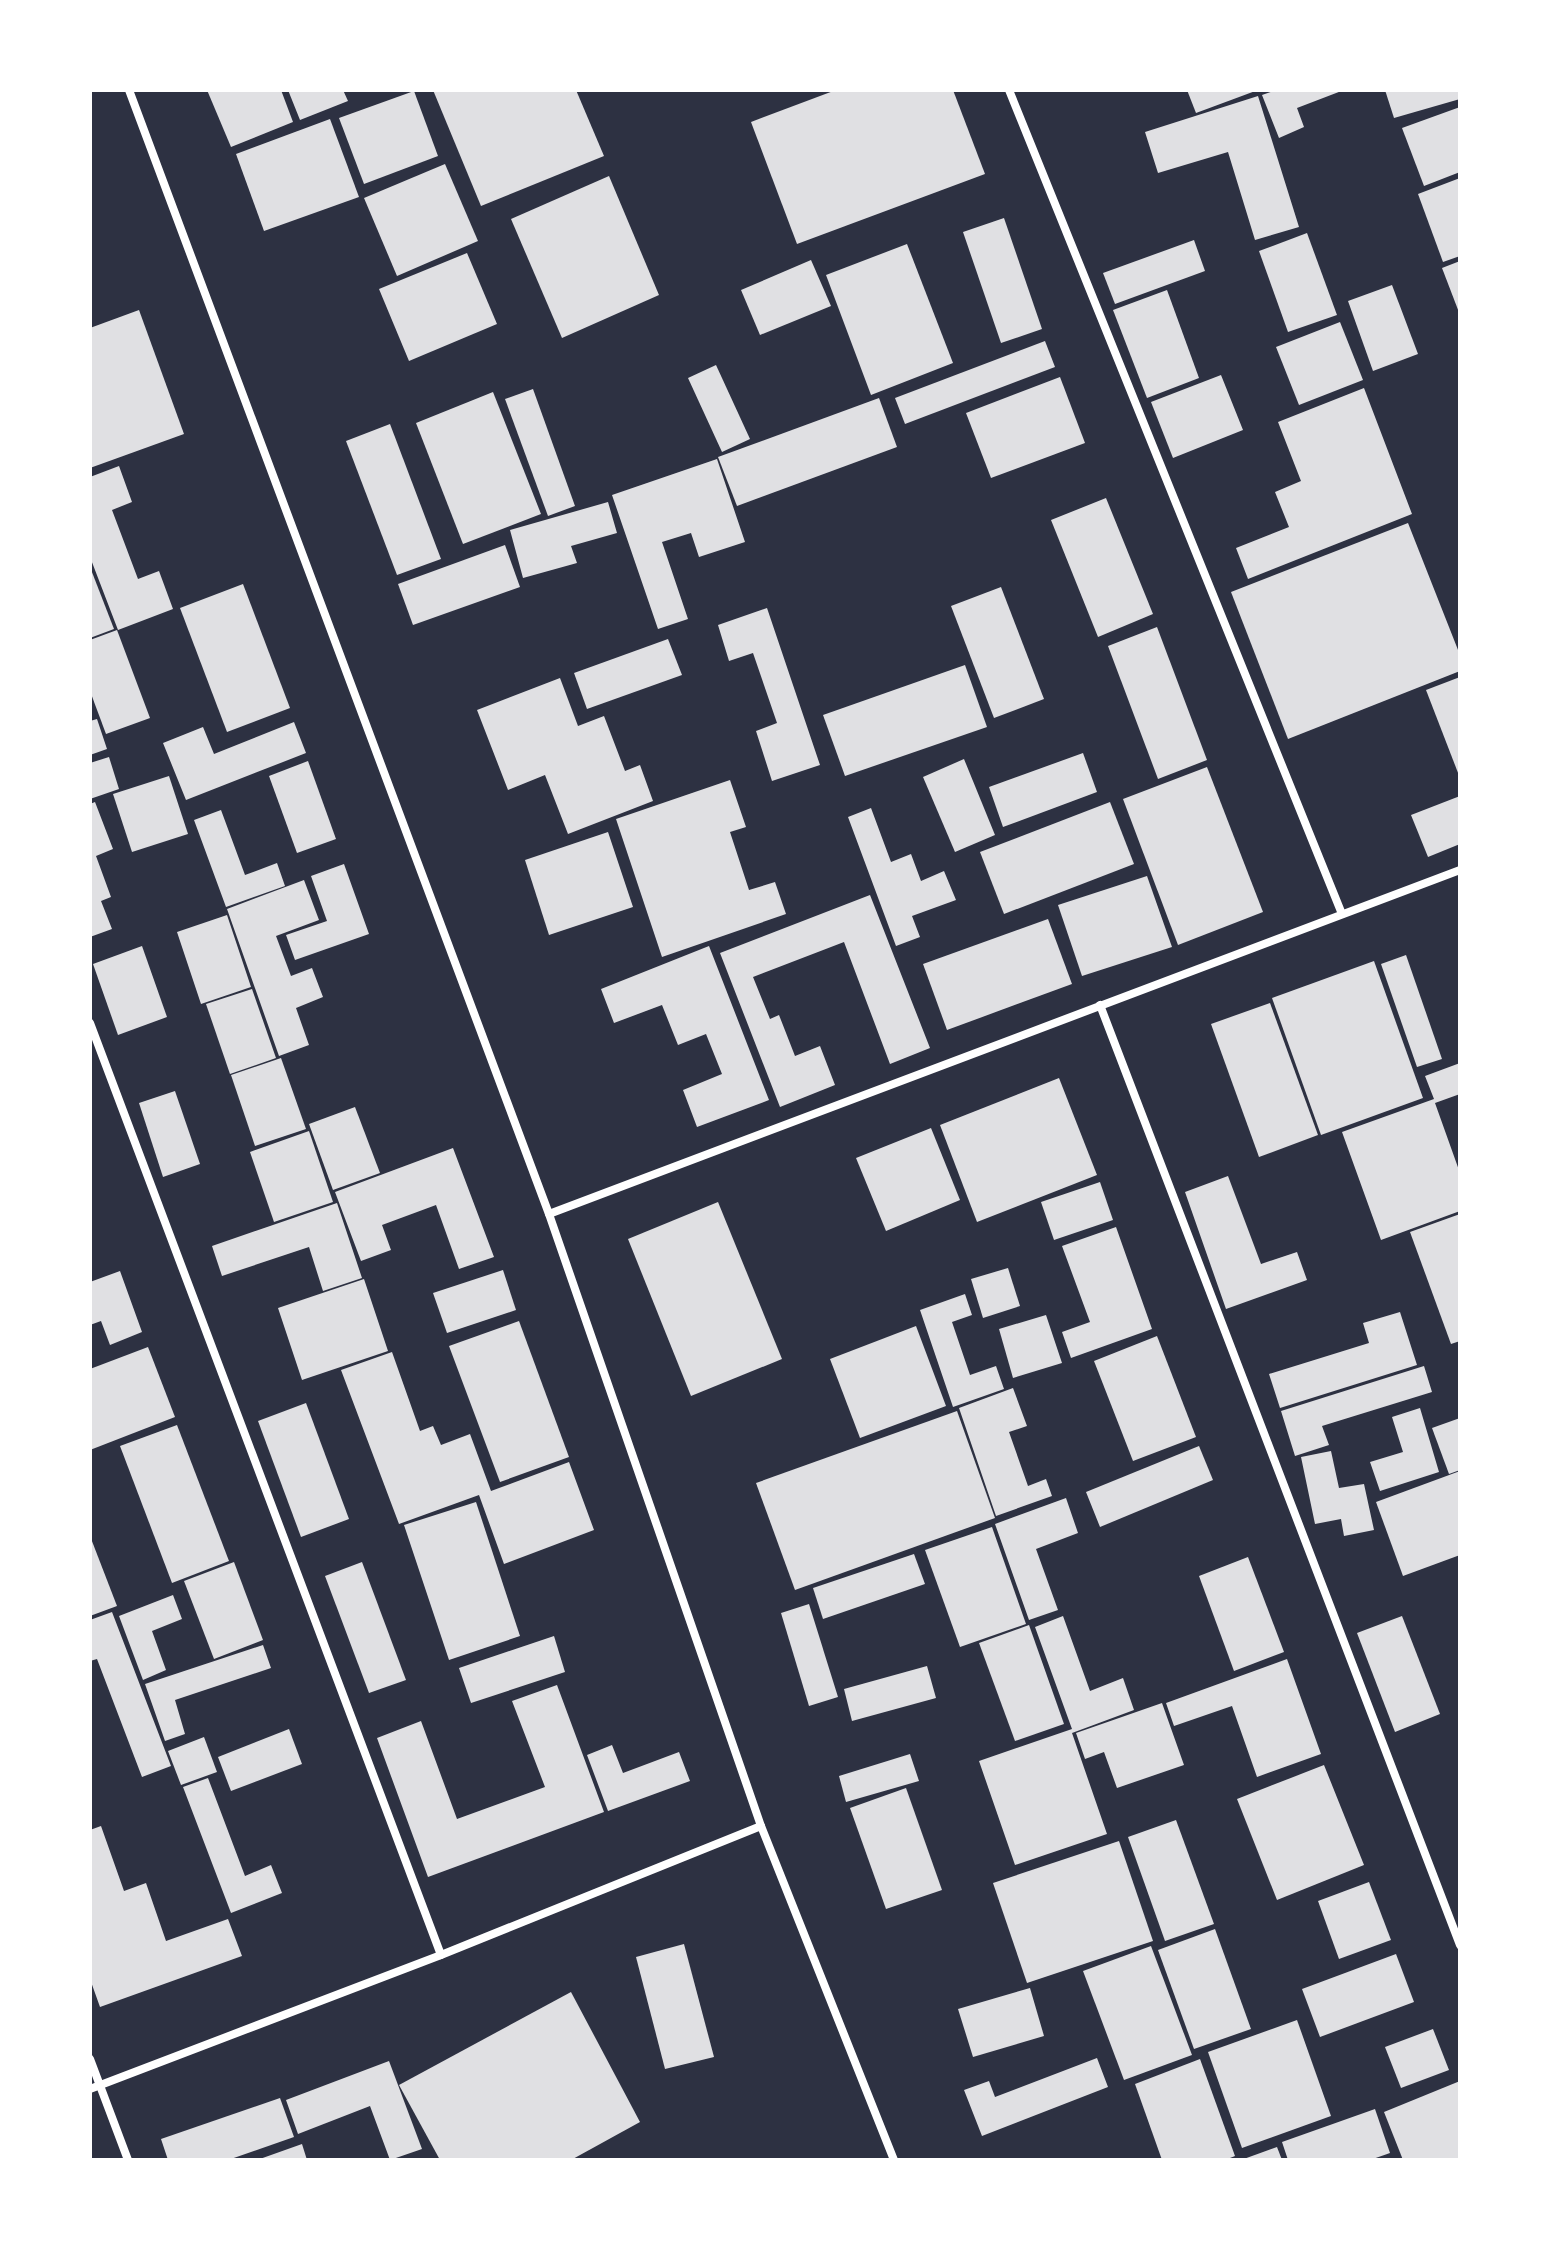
<svg xmlns="http://www.w3.org/2000/svg" width="1550" height="2250" viewBox="0 0 1550 2250" font-family="'Alegreya Sans',sans-serif">
  <style>
    .building { fill: #e0e0e3 }
    .lines { fill: none; stroke-linecap: round; stroke-linejoin: round }
    .minor { stroke: #fff; stroke-width: 8 }
  </style>
  <rect width="100%" height="100%" fill="#2d3142"/>
  <!-- building -->
  <g class="building">
    <path d="M207 90H281L293 122 231 147Z"/>
    <path d="M288 90H343L348 101 300 120Z"/>
    <path d="M433 90H576L604 156 481 206Z"/>
    <path d="M836 90H953L985 174 797 244 751 122Z"/>
    <path d="M1187 90H1258L1196 113Z"/>
    <path d="M1276 90H1344L1297 108 1304 127 1279 138 1262 95Z"/>
    <path d="M1385 90H1460V99L1394 118Z"/>
    <path d="M414 91 438 156 364 184 339 118Z"/>
    <path d="M1258 96 1299 227 1255 240 1228 152 1158 173 1145 132Z"/>
    <path d="M1460 107V172L1424 186 1402 128Z"/>
    <path d="M330 119 359 197 264 231 236 154Z"/>
    <path d="M445 164 478 241 397 276 364 198Z"/>
    <path d="M609 176 659 295 562 338 511 219Z"/>
    <path d="M1460 178V256L1443 262 1418 194Z"/>
    <path d="M1004 218 1042 329 1001 343 963 232Z"/>
    <path d="M1307 233 1337 315 1288 332 1259 251Z"/>
    <path d="M1194 240 1205 271 1115 304 1103 273Z"/>
    <path d="M907 244 953 363 871 395 826 275Z"/>
    <path d="M467 253 497 324 409 361 379 289Z"/>
    <path d="M811 260 831 306 760 335 741 290Z"/>
    <path d="M1460 261V315L1442 268Z"/>
    <path d="M1392 285 1418 354 1373 371 1348 301Z"/>
    <path d="M1167 290 1199 378 1147 398 1113 310Z"/>
    <path d="M139 310 184 434 90 468V328Z"/>
    <path d="M1340 322 1363 380 1299 405 1276 347Z"/>
    <path d="M1045 341 1055 367 905 424 895 398Z"/>
    <path d="M716 365 750 439 722 452 688 378Z"/>
    <path d="M1221 375 1243 430 1173 458 1151 402Z"/>
    <path d="M1060 377 1085 443 991 478 966 413Z"/>
    <path d="M1364 388 1412 514 1248 579 1236 548 1289 527 1275 492 1301 481 1278 422Z"/>
    <path d="M533 389 575 506 548 516 505 399Z"/>
    <path d="M493 392 541 514 463 544 416 423Z"/>
    <path d="M879 398 897 447 737 506 718 457Z"/>
    <path d="M390 424 441 559 397 575 346 441Z"/>
    <path d="M717 459 745 542 699 557 691 533 662 542 688 619 658 629 612 495Z"/>
    <path d="M119 466 132 502 112 510 138 579 159 571 173 609 118 630 90 557V477Z"/>
    <path d="M1106 498 1153 614 1098 637 1051 520Z"/>
    <path d="M608 502 617 533 571 546 577 563 523 578 510 530Z"/>
    <path d="M1408 523 1460 655V671L1288 739 1231 592Z"/>
    <path d="M505 545 520 587 413 625 398 584Z"/>
    <path d="M90 567 114 629 90 638Z"/>
    <path d="M243 584 290 708 227 732 180 608Z"/>
    <path d="M1001 587 1044 699 994 718 951 606Z"/>
    <path d="M767 608 820 765 772 781 756 731 777 723 753 653 729 661 718 625Z"/>
    <path d="M1157 627 1207 760 1158 779 1108 646Z"/>
    <path d="M117 630 150 718 106 734 90 691V640Z"/>
    <path d="M668 639 682 675 587 709 574 673Z"/>
    <path d="M965 665 987 727 845 776 823 715Z"/>
    <path d="M1460 677V778L1426 690Z"/>
    <path d="M560 678 578 726 604 716 625 771 640 765 653 801 568 834 545 775 508 790 477 710Z"/>
    <path d="M97 719 107 749 90 755V721Z"/>
    <path d="M294 722 306 753 186 800 163 743 203 727 214 754Z"/>
    <path d="M1083 753 1097 792 1003 827 989 787Z"/>
    <path d="M109 757 119 789 90 799V763Z"/>
    <path d="M964 759 995 835 955 852 923 777Z"/>
    <path d="M308 761 336 839 297 853 269 776Z"/>
    <path d="M1207 767 1263 912 1178 945 1123 799Z"/>
    <path d="M169 776 188 834 132 852 113 794Z"/>
    <path d="M730 780 746 827 730 832 749 890 775 882 786 914 662 957 616 819Z"/>
    <path d="M1460 796V844L1428 857 1411 815Z"/>
    <path d="M95 802 113 849 96 856 111 897 101 901 112 929 90 937V804Z"/>
    <path d="M1110 802 1134 864 1004 914 980 852Z"/>
    <path d="M871 808 891 862 911 854 921 881 944 871 956 900 912 916 920 937 896 946 848 817Z"/>
    <path d="M221 810 245 875 277 863 285 886 226 907 194 820Z"/>
    <path d="M608 832 633 907 549 935 525 860Z"/>
    <path d="M344 864 369 934 295 960 286 935 327 921 311 876Z"/>
    <path d="M1147 876 1172 947 1082 976 1058 905Z"/>
    <path d="M304 880 319 920 276 936 291 976 312 968 323 997 296 1008 309 1045 279 1056 227 909Z"/>
    <path d="M870 895 930 1048 890 1064 844 942 753 977 770 1019 779 1015 795 1056 820 1046 835 1085 780 1107 720 953Z"/>
    <path d="M227 915 251 987 201 1004 177 932Z"/>
    <path d="M1048 919 1072 984 947 1030 923 964Z"/>
    <path d="M142 946 167 1017 118 1035 93 964Z"/>
    <path d="M709 946 769 1100 697 1127 683 1090 722 1074 706 1034 678 1045 662 1005 614 1023 601 989Z"/>
    <path d="M1406 955 1442 1059 1417 1067 1381 964Z"/>
    <path d="M1374 961 1423 1098 1321 1135 1272 998Z"/>
    <path d="M252 989 276 1058 230 1074 206 1004Z"/>
    <path d="M1270 1003 1318 1135 1259 1157 1211 1024Z"/>
    <path d="M281 1058 306 1129 255 1146 231 1075Z"/>
    <path d="M1460 1063V1094L1435 1103 1460 1173V1211L1381 1240 1342 1132 1434 1099 1425 1076Z"/>
    <path d="M1059 1078 1097 1175 977 1222 940 1125Z"/>
    <path d="M175 1091 200 1164 163 1177 139 1103Z"/>
    <path d="M355 1107 380 1173 333 1190 309 1124Z"/>
    <path d="M931 1128 960 1200 886 1231 856 1158Z"/>
    <path d="M309 1131 333 1202 274 1222 250 1152Z"/>
    <path d="M453 1148 494 1257 459 1269 436 1205 382 1225 391 1250 361 1261 335 1192Z"/>
    <path d="M1228 1176 1261 1264 1297 1252 1307 1280 1226 1309 1185 1192Z"/>
    <path d="M1100 1182 1113 1220 1054 1240 1041 1202Z"/>
    <path d="M718 1202 782 1359 691 1396 628 1239Z"/>
    <path d="M337 1203 362 1278 323 1291 309 1247 222 1276 212 1246Z"/>
    <path d="M1460 1214V1341L1451 1344 1410 1232Z"/>
    <path d="M1116 1227 1152 1329 1071 1358 1062 1332 1090 1322 1062 1246Z"/>
    <path d="M1008 1268 1020 1306 983 1318 971 1279Z"/>
    <path d="M503 1270 516 1310 447 1333 433 1293Z"/>
    <path d="M120 1271 142 1332 110 1345 101 1321 90 1325V1282Z"/>
    <path d="M364 1279 388 1351 302 1380 278 1308Z"/>
    <path d="M965 1294 972 1315 952 1322 970 1375 996 1366 1004 1389 953 1407 920 1310Z"/>
    <path d="M1400 1312 1417 1365 1280 1408 1269 1374 1369 1343 1363 1323Z"/>
    <path d="M1046 1315 1062 1363 1013 1378 999 1329Z"/>
    <path d="M519 1321 569 1457 500 1482 449 1346Z"/>
    <path d="M916 1326 946 1406 860 1438 830 1359Z"/>
    <path d="M1157 1336 1196 1437 1133 1461 1094 1361Z"/>
    <path d="M148 1347 175 1417 90 1450V1369Z"/>
    <path d="M392 1352 420 1431 433 1426 441 1445 470 1434 491 1491 569 1462 594 1530 504 1564 479 1495 399 1524 341 1370Z"/>
    <path d="M1424 1366 1432 1392 1322 1426 1329 1445 1295 1456 1281 1411Z"/>
    <path d="M1013 1388 1027 1426 1009 1432 1028 1486 1046 1479 1052 1496 996 1516 959 1408Z"/>
    <path d="M306 1403 349 1519 301 1537 258 1421Z"/>
    <path d="M1420 1408 1439 1472 1380 1491 1370 1462 1403 1452 1392 1417Z"/>
    <path d="M957 1411 995 1518 795 1590 756 1483Z"/>
    <path d="M1460 1418V1470L1449 1474 1432 1428Z"/>
    <path d="M177 1425 229 1561 172 1583 120 1446Z"/>
    <path d="M1199 1446 1213 1480 1100 1527 1086 1492Z"/>
    <path d="M1331 1451 1339 1488 1364 1484 1374 1530 1344 1536 1341 1519 1315 1524 1301 1457Z"/>
    <path d="M1460 1471V1555L1403 1576 1376 1502Z"/>
    <path d="M1066 1498 1078 1533 1036 1549 1058 1610 1029 1620 995 1524Z"/>
    <path d="M476 1502 520 1636 449 1660 404 1525Z"/>
    <path d="M992 1527 1026 1624 960 1647 925 1550Z"/>
    <path d="M90 1536 117 1606 90 1616Z"/>
    <path d="M914 1554 925 1584 823 1619 813 1588Z"/>
    <path d="M1248 1557 1284 1652 1234 1671 1199 1576Z"/>
    <path d="M234 1562 263 1640 214 1659 184 1581Z"/>
    <path d="M362 1562 406 1680 369 1693 325 1576Z"/>
    <path d="M173 1595 182 1619 152 1631 166 1670 143 1680 119 1616Z"/>
    <path d="M809 1604 838 1697 809 1706 781 1613Z"/>
    <path d="M112 1612 171 1766 142 1777 97 1659 90 1661V1620Z"/>
    <path d="M1063 1616 1090 1691 1123 1678 1134 1710 1072 1733 1107 1834 1015 1865 979 1761 1072 1729 1035 1627Z"/>
    <path d="M1402 1616 1440 1714 1395 1732 1357 1633Z"/>
    <path d="M1029 1625 1064 1724 1015 1741 979 1643Z"/>
    <path d="M554 1636 565 1672 471 1703 459 1668Z"/>
    <path d="M263 1645 271 1668 175 1700 185 1734 165 1741 145 1684Z"/>
    <path d="M1287 1659 1321 1754 1257 1777 1232 1706 1174 1726 1166 1703Z"/>
    <path d="M927 1666 936 1698 852 1721 844 1689Z"/>
    <path d="M557 1685 604 1812 428 1877 377 1738 421 1721 457 1819 545 1787 512 1701Z"/>
    <path d="M1162 1703 1184 1765 1117 1788 1104 1752 1085 1759 1076 1733Z"/>
    <path d="M289 1729 302 1764 231 1791 218 1757Z"/>
    <path d="M204 1737 217 1772 181 1785 168 1751Z"/>
    <path d="M612 1745 623 1773 679 1752 690 1781 608 1811 587 1755Z"/>
    <path d="M910 1754 919 1781 846 1802 839 1776Z"/>
    <path d="M1324 1765 1364 1865 1277 1900 1237 1799Z"/>
    <path d="M208 1778 245 1876 271 1865 282 1893 231 1913 183 1787Z"/>
    <path d="M906 1788 942 1890 886 1909 850 1808Z"/>
    <path d="M1176 1820 1214 1924 1165 1941 1128 1837Z"/>
    <path d="M101 1826 124 1891 146 1883 166 1941 228 1919 242 1956 100 2007 90 1979V1830Z"/>
    <path d="M1119 1841 1153 1941 1027 1983 993 1883Z"/>
    <path d="M1369 1882 1391 1940 1339 1959 1318 1901Z"/>
    <path d="M1215 1929 1251 2029 1194 2049 1158 1950Z"/>
    <path d="M684 1944 714 2057 665 2069 636 1957Z"/>
    <path d="M1151 1946 1192 2055 1124 2080 1083 1971Z"/>
    <path d="M1396 1954 1414 2002 1320 2037 1302 1989Z"/>
    <path d="M1030 1988 1044 2036 973 2057 958 2009Z"/>
    <path d="M571 1992 640 2122 571 2160H440L399 2085Z"/>
    <path d="M1297 2020 1331 2116 1242 2148 1208 2052Z"/>
    <path d="M1433 2029 1449 2070 1401 2088 1385 2047Z"/>
    <path d="M1097 2058 1108 2087 982 2136 964 2090 989 2081 995 2097Z"/>
    <path d="M1200 2059 1235 2156 1225 2160H1162L1135 2084Z"/>
    <path d="M389 2061 422 2149 390 2160 370 2106 298 2134 286 2100Z"/>
    <path d="M1460 2081V2160H1403L1384 2112Z"/>
    <path d="M280 2098 294 2137 228 2160H168L161 2139Z"/>
    <path d="M1375 2109 1390 2153 1370 2160H1288L1282 2142Z"/>
    <path d="M302 2144 307 2160H257Z"/>
    <path d="M1277 2147 1282 2160H1241Z"/>
  </g>
  <g class="lines">
    <!-- minor -->
    <g class="minor">
      <path d="M129 90 549 1214 761 1826 894 2160"/>
      <path d="M1009 90 1342 914"/>
      <path d="M1100 1005 1460 1945"/>
      <path d="M90 1023 441 1955"/>
      <path d="M549 1214 1460 870"/>
      <path d="M90 2059 128 2160"/>
      <path d="M90 2089 441 1955 761 1826"/>
    </g>
  </g>
  <!-- border -->
  <rect width="1550" height="2250" fill="none" stroke="#ffffff" stroke-width="184"/>
</svg>
